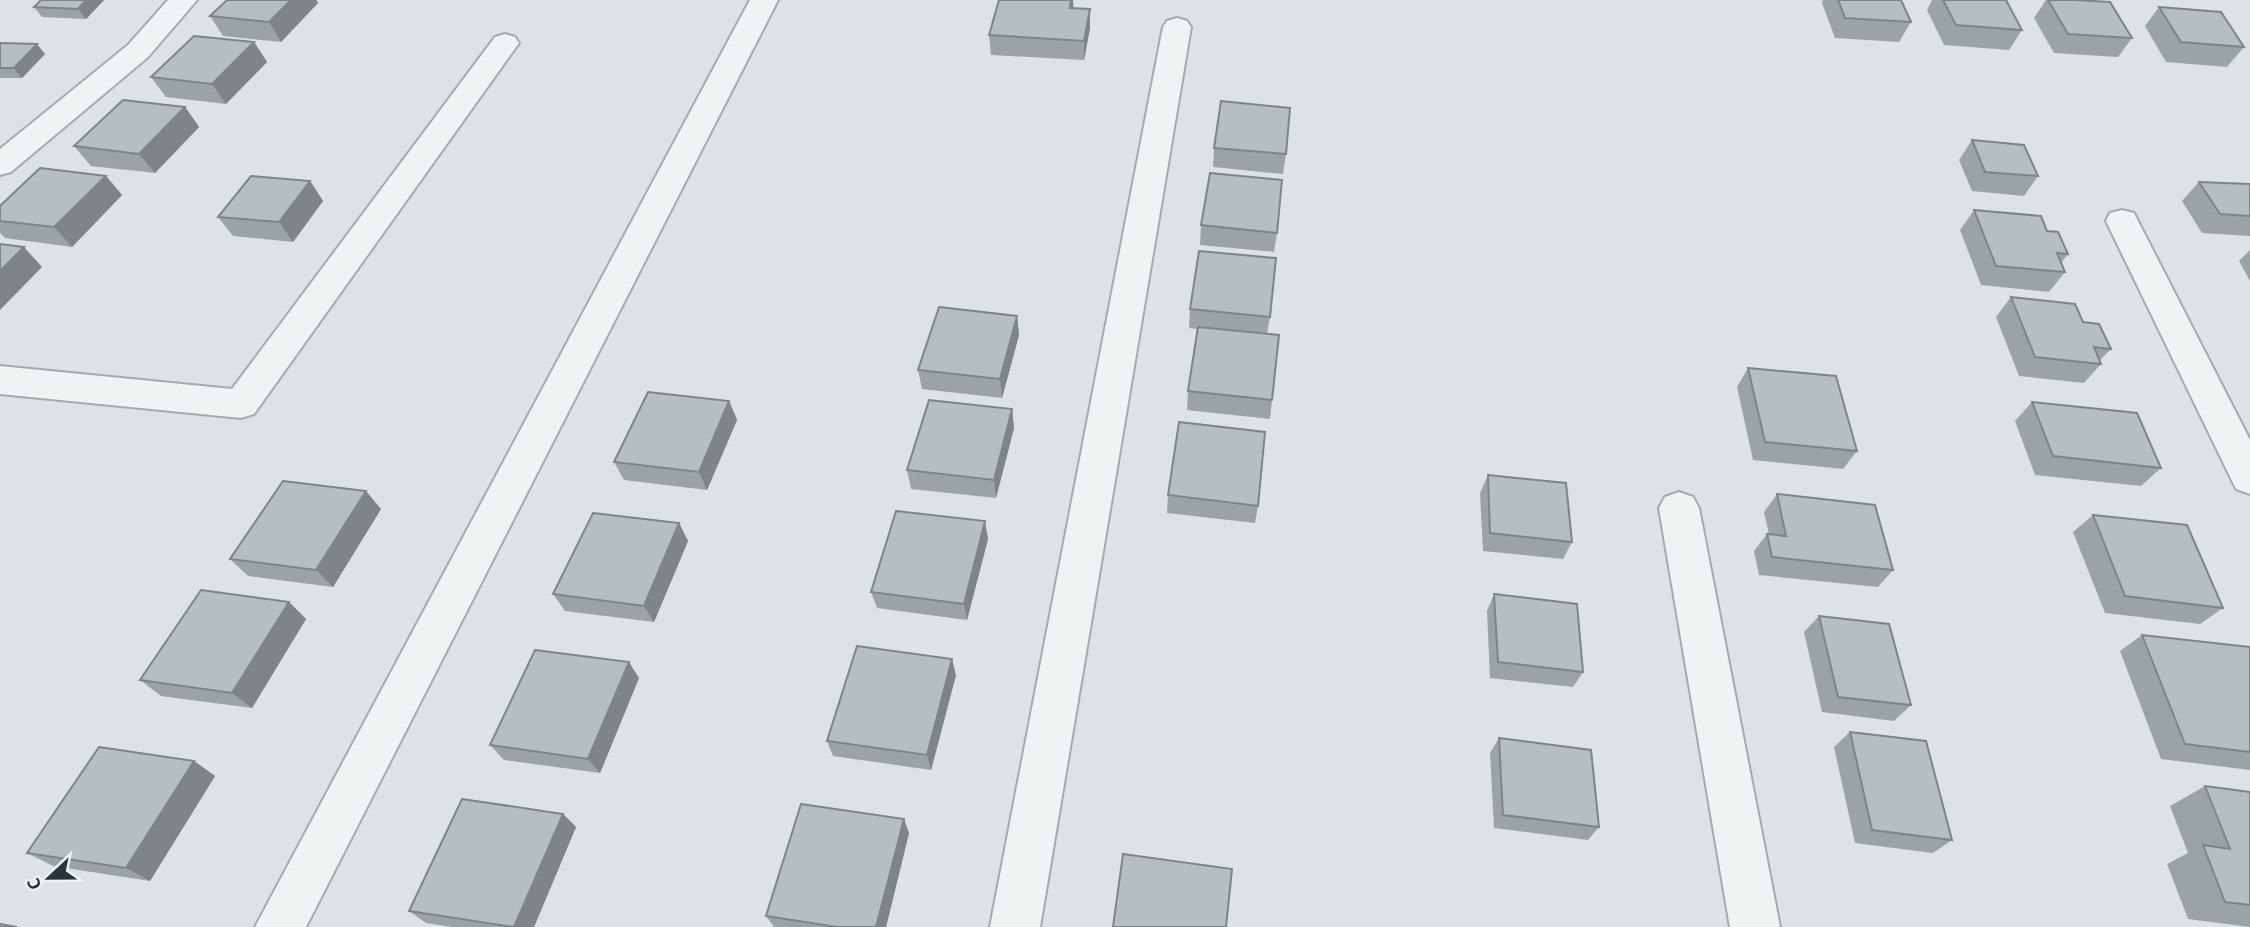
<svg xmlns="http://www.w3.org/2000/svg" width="2250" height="927" viewBox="0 0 2250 927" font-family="'Alegreya Sans',sans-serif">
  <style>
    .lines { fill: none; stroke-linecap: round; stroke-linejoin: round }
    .minor-casing { stroke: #a3abae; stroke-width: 4 }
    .minor { fill: #eff3f4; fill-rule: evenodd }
    .wall { fill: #9ca3a6 }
    .shaded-wall { fill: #7f8587 }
    .building { fill: #b5bec1; stroke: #7f8587; stroke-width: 2 }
  </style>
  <rect width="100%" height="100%" fill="#dde3e5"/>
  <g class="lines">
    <defs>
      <g id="minor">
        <path d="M168 0H197L148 57 11 172 0 175V149L128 45Z"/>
        <path d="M750 0H778L306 927H255Z"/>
        <path d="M1177 18 1187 21 1191 27 1040 927H990L1163 27 1167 21Z"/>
        <path d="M505 34 515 37 519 43 254 414 241 418 0 394V366L232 389 495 37Z"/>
        <path d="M2122 210 2134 213 2138 221 2250 440V494L2236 489 2106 221 2110 213Z"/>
        <path d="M1679 492 1693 497 1699 508 1780 927H1730L1659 508 1665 497Z"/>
      </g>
    </defs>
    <!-- minor casing -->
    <use href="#minor" class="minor-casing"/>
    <!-- minor -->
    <use href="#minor" class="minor"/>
  </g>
  <!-- wall -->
  <g class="wall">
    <path d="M104 0 86 19 42 17 34 7Z"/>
    <path d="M227 0H316L318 3 281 42 223 36 210 16Z"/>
    <path d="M1823 0H1901L1911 22 1899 42 1835 38 1822 3Z"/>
    <path d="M1932 0H2006L2022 30 2009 50 1944 45 1927 10Z"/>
    <path d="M2046 0H2076L2132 38 2118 57 2054 53 2034 18Z"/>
    <path d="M2159 7 2244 47 2227 67 2166 62 2145 26Z"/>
    <path d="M1073 8 1090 28 1084 60 991 55 989 35Z"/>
    <path d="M254 42 267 62 226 104 166 97 151 77Z"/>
    <path d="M0 43 45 54 22 78H0Z"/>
    <path d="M185 107 199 127 155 173 91 166 74 146Z"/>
    <path d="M1972 140 2038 176 2024 196 1972 191 1959 160Z"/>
    <path d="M1214 148 1286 154 1283 174 1213 167Z"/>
    <path d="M106 176 122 195 72 247 5 238 0 233V206Z"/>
    <path d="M310 181 323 201 293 242 233 236 218 217Z"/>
    <path d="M2199 182 2250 184V236L2202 233 2182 201Z"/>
    <path d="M1974 210 2068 254 2061 263 2065 272 2049 292 1981 285 1960 230Z"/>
    <path d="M1201 225 1277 233 1274 252 1200 245Z"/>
    <path d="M2250 250V281L2239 261Z"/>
    <path d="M2011 297 2083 322 2111 349 2100 360 2101 364 2084 383 2019 376 1996 317Z"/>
    <path d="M1190 309 1270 317 1267 334 1272 400 1270 419 1187 410 1188 391 1197 329 1189 328Z"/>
    <path d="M1017 316 1019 335 1002 398 922 389 918 370Z"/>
    <path d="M1748 368 1857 451 1843 469 1753 460 1737 387Z"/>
    <path d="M729 401 737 420 707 490 624 480 614 462Z"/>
    <path d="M2032 402 2161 468 2141 486 2035 475 2015 421Z"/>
    <path d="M1012 409 1014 428 996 498 911 489 907 470Z"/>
    <path d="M1488 475 1572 542 1563 559 1483 551 1480 493Z"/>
    <path d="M1777 494 1893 570 1878 587 1759 575 1754 551 1767 534H1769L1764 512Z"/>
    <path d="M1168 495 1258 506 1255 523 1167 513Z"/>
    <path d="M381 509 333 587 248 576 230 559Z"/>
    <path d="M2093 515 2223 608 2200 624 2105 613 2073 532Z"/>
    <path d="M679 523 688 541 654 622 565 611 553 594Z"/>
    <path d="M988 539 967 620 877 608 871 592Z"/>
    <path d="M1494 594 1583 672 1573 687 1490 678 1487 611Z"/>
    <path d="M289 602 306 619 252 708 161 696 140 680Z"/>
    <path d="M1819 616 1911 705 1894 721 1822 712 1804 632Z"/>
    <path d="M2142 635 2250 647V770L2161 759 2120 651Z"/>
    <path d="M956 675 931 770 833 756 827 741Z"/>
    <path d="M639 678 600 773 504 760 490 745Z"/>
    <path d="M1850 732 1952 840 1933 853 1855 843 1834 747Z"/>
    <path d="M1499 738 1599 827 1588 840 1494 828 1490 753Z"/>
    <path d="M194 761 215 776 150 881 53 866 27 853Z"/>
    <path d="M2205 786 2250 792V927L2188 919 2167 864 2188 853 2170 806Z"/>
    <path d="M563 814 576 827 534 927H452L426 923 409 911Z"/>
    <path d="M909 833 886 927H774L766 916Z"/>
  </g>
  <!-- shaded-wall -->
  <g class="shaded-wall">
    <path d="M86 0H104L86 19 78 9Z"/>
    <path d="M291 0H316L318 3 281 42 269 22Z"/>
    <path d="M1071 0H1073L1074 12 1070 8Z"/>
    <path d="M1090 9V28L1084 60V41Z"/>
    <path d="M254 42 267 62 226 104 212 84Z"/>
    <path d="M37 44 45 54 22 78 14 68Z"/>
    <path d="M185 107 199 127 155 173 139 154Z"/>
    <path d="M106 176 122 195 72 247 54 227Z"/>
    <path d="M310 181 323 201 293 242 279 222Z"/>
    <path d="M24 247 42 267 0 310V271Z"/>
    <path d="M1017 316 1019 335 1002 398 1000 379Z"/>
    <path d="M729 401 737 420 707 490 699 472Z"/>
    <path d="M1012 409 1014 428 996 498 994 480Z"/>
    <path d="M366 491 381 509 333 587 316 570Z"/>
    <path d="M985 521 988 539 967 620 964 604Z"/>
    <path d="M679 523 688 541 654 622 644 606Z"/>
    <path d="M289 602 306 619 252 708 232 693Z"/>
    <path d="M952 659 956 675 931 770 927 755Z"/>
    <path d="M629 662 639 678 600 773 588 759Z"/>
    <path d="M194 761 215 776 150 881 126 868Z"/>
    <path d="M563 814 576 827 534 927H514Z"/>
    <path d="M904 819 909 833 886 927H876Z"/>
  </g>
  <!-- building -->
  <g class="building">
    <path d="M41 0H86L78 9 34 7Z"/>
    <path d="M227 0H291L269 22 210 16Z"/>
    <path d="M999 0H1071L1070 8 1090 9 1084 41 989 35Z"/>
    <path d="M1838 0H1901L1911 22 1845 18Z"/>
    <path d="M1943 0H2006L2022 30 1956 25Z"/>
    <path d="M2048 0H2076L2110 2 2132 38 2068 34Z"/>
    <path d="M2159 7 2221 12 2244 47 2181 42Z"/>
    <path d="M194 36 254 42 212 84 151 77Z"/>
    <path d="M0 43 37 44 14 68H0Z"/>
    <path d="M123 100 185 107 139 154 74 146Z"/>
    <path d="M1221 101 1290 108 1286 154 1214 148Z"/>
    <path d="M1972 140 2024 145 2038 176 1985 172Z"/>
    <path d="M40 168 106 176 54 227 0 221V206Z"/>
    <path d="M1210 173 1282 180 1277 233 1201 225Z"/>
    <path d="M251 176 310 181 279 222 218 217Z"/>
    <path d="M2199 182 2250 184V216L2220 214Z"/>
    <path d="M1974 210 2041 216 2047 231 2058 232 2068 254 2057 253 2065 272 1996 266Z"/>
    <path d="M0 244 24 247 0 271Z"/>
    <path d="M1199 251 1276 258 1270 317 1190 309Z"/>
    <path d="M2011 297 2075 304 2083 322 2099 324 2111 349 2094 347 2101 364 2035 357Z"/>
    <path d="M939 307 1017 316 1000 379 918 370Z"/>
    <path d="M1198 327 1279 335 1272 400 1188 391Z"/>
    <path d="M1748 368 1836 376 1857 451 1765 442Z"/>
    <path d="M648 392 729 401 699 472 614 462Z"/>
    <path d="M929 400 1012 409 994 480 907 470Z"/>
    <path d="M2032 402 2137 413 2161 468 2053 456Z"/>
    <path d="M1179 422 1265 432 1258 506 1168 495Z"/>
    <path d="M1488 475 1566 483 1572 542 1490 533Z"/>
    <path d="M283 481 366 491 316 570 230 559Z"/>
    <path d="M1777 494 1875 505 1893 570 1772 557 1767 534 1786 536Z"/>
    <path d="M896 511 985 521 964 604 871 592Z"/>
    <path d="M593 513 679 523 644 606 553 594Z"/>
    <path d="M2093 515 2187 525 2223 608 2125 596Z"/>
    <path d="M201 590 289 602 232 693 140 680Z"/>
    <path d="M1494 594 1577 604 1583 672 1498 662Z"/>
    <path d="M1819 616 1889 624 1911 705 1838 697Z"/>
    <path d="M2142 635 2250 647V752L2185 744Z"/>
    <path d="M857 646 952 659 927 755 827 741Z"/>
    <path d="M535 650 629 662 588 759 490 745Z"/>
    <path d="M1850 732 1926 741 1952 840 1872 830Z"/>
    <path d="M1499 738 1591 750 1599 827 1503 815Z"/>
    <path d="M99 747 194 761 126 868 27 853Z"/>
    <path d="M2205 786 2250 792V905L2225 902 2203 845 2230 849Z"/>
    <path d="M462 799 563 814 514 927 409 911Z"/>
    <path d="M801 804 904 819 876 927H837L766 916Z"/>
    <path d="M1123 854 1232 869 1226 927H1113Z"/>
    <path d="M0 924 17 927H0Z"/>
  </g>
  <!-- north arrow -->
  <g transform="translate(49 878) rotate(248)" stroke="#ecf1f3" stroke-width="5" paint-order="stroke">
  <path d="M0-5L12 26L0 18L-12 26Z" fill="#28353a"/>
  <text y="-10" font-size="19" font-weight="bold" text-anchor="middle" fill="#28353a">С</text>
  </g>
</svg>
